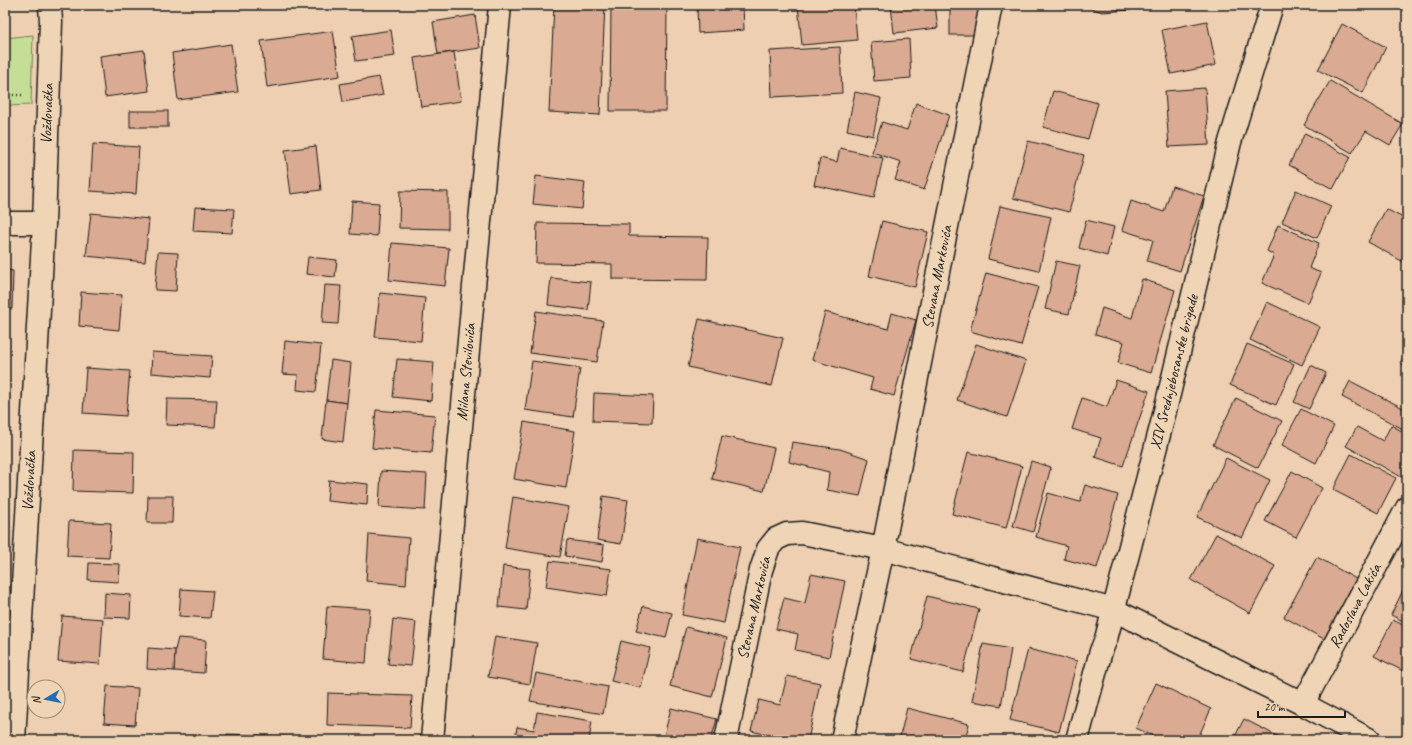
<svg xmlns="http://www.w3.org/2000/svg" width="1412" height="745" viewBox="0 0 1412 745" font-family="Caveat,sans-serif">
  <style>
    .green { fill: #c5de95; stroke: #707d58 }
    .building { fill: #daaa92; stroke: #1c1c1c }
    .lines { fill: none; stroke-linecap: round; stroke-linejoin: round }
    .minor-casing { stroke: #1c1c1c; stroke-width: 25 }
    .path { stroke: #1c1c1c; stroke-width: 2.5; stroke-dasharray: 1 3; stroke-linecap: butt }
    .minor { stroke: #efd5b6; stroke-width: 22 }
    .labels { text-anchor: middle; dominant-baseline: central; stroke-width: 3.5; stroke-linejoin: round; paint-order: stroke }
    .street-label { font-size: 16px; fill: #1c1c1c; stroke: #efd5b6 }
  </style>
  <rect width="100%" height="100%" fill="#eecfb1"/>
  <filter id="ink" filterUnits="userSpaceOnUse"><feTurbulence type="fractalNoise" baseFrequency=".025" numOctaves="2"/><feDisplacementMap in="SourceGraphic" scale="8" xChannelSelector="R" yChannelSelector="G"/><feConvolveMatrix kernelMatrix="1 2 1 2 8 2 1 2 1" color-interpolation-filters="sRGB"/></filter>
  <g filter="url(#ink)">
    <!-- green -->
    <path class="green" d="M33 35 31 105 5 106V38Z"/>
    <!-- building -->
    <g class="building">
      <path d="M554 5H605L600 115 549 112Z"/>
      <path d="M611 5H667L666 111H610Z"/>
      <path d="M697 5H743L744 30 698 33Z"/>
      <path d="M798 5H854L857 40 802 45Z"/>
      <path d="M891 5H935L938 28 894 33Z"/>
      <rect x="950" y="5" width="31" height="30"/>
      <path d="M1083 5H1129L1130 10 1102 12Z"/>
      <path d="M475 15 480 48 438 54 433 22Z"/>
      <path d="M1207 21 1216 65 1171 74 1162 30Z"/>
      <path d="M1342 24 1386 47 1363 93 1318 70Z"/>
      <path d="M391 30 395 56 356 61 352 36Z"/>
      <path d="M333 31 340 76 267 87 261 41Z"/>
      <path d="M909 39 911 78 874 81 871 42Z"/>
      <path d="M231 44 238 92 178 100 172 53Z"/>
      <path d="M840 47 842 93 772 97 770 51Z"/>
      <path d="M144 50 149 91 105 97 100 56Z"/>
      <path d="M454 52 461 101 421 107 414 58Z"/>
      <path d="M379 77 383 95 343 102 340 84Z"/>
      <path d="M1330 81 1403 124 1390 145 1366 131 1352 153 1304 125Z"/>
      <path d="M1205 88 1209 145 1169 147 1165 91Z"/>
      <path d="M1053 91 1098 103 1088 139 1043 127Z"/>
      <path d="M855 92 881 98 873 136 847 130Z"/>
      <path d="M916 103 949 115 924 190 895 180 901 162 872 152 882 122 907 130Z"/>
      <rect x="130" y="111" width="38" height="16"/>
      <path d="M1305 133 1350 157 1333 189 1289 165Z"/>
      <path d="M1028 141 1084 155 1069 212 1013 198Z"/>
      <path d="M93 144 139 147 136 194 90 191Z"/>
      <path d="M316 146 321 190 291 194 285 150Z"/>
      <path d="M840 148 883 158 874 198 814 185 820 158 837 162Z"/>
      <path d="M536 176 585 182 582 209 533 204Z"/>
      <path d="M1172 186 1204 196 1180 271 1147 261 1153 240 1122 230 1131 201 1164 212Z"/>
      <path d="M1296 190 1331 206 1317 238 1282 222Z"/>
      <path d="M400 191 448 192V229L399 228Z"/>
      <path d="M352 201 379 203 377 236 350 234Z"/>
      <path d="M1000 206 1051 217 1039 271 988 259Z"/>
      <path d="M195 207 234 209 232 233 193 231Z"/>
      <path d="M1386 209 1407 220V264L1368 242Z"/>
      <path d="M91 213 149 219 145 262 86 256Z"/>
      <path d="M1086 220 1114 227 1107 256 1079 248Z"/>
      <path d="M882 221 928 232 915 287 869 276Z"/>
      <path d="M537 223 629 224V236L708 237 707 280 612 279V264L536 263Z"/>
      <path d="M1278 225 1319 243 1309 268 1321 273 1308 303 1262 283 1274 255 1267 251Z"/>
      <path d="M392 243 449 248 445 286 389 280Z"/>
      <path d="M158 252 178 253 176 291 155 290Z"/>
      <path d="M308 257 337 260 335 277 306 274Z"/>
      <path d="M1056 261 1080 266 1069 314 1045 309Z"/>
      <path d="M5 270 13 271 12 309H5Z"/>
      <path d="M986 273 1038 287 1021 346 970 331Z"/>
      <path d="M551 278 591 282 588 310 548 305Z"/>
      <path d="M1142 279 1175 290 1151 373 1118 363 1124 342 1095 334 1102 308 1132 318Z"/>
      <path d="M325 285 341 286 338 324 322 323Z"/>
      <path d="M81 292 122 295 119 330 79 326Z"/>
      <path d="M380 293 425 298 421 341 375 337Z"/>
      <path d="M1267 302 1320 327 1302 365 1250 340Z"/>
      <path d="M536 311 603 321 597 362 530 353Z"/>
      <path d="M825 312 888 329 892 313 916 320 894 396 870 389 873 378 812 360Z"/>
      <path d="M699 319 783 338 772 386 688 367Z"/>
      <path d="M285 341 321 345 316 392 297 390 298 375 282 374Z"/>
      <path d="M976 344 1026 361 1007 417 957 400Z"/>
      <path d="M1247 344 1294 364 1276 405 1230 385Z"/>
      <path d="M5 348H7L5 390Z"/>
      <path d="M1407 350V367L1400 363Z"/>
      <path d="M152 352 212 356 210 378 151 373Z"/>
      <path d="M397 359 434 362 431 401 393 397Z"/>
      <path d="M331 360 351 363 347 403 326 400Z"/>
      <path d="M532 361 580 368 573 417 525 410Z"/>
      <path d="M1311 365 1326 373 1309 409 1294 402Z"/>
      <path d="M86 368 130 371 126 416 83 413Z"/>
      <path d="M1116 380 1149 391 1123 466 1095 457 1101 438 1072 429 1082 398 1107 407Z"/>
      <path d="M1350 381 1407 410V409V431L1342 397Z"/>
      <path d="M594 393 653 396 652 423 593 421Z"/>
      <path d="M1236 398 1282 421 1258 468 1213 445Z"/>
      <path d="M167 399 217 400 215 427 166 425Z"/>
      <path d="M326 400 347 403 343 442 322 439Z"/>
      <path d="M1301 409 1334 426 1316 463 1282 445Z"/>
      <path d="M376 410 435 415 431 453 372 448Z"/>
      <path d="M524 422 575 431 566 488 514 479Z"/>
      <path d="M1391 425 1407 434V477L1405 479 1346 446 1357 427 1383 441Z"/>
      <path d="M722 436 774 448 764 491 712 479Z"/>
      <path d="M792 442 840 449 869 459 860 496 827 490 829 472 789 462Z"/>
      <path d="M74 450 134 452 133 493 73 491Z"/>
      <path d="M968 452 1022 466 1006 528 952 514Z"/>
      <path d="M1351 454 1396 478 1378 513 1333 490Z"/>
      <path d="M1226 458 1270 480 1242 538 1197 517Z"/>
      <path d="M1031 461 1051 467 1033 532 1013 526Z"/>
      <path d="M381 471 427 474 425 510 379 507Z"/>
      <path d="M1292 471 1322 488 1296 537 1265 521Z"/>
      <path d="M329 480 368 484 367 505 327 501Z"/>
      <path d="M1085 485 1118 495 1097 568 1064 559 1067 546 1036 537 1048 493 1080 502Z"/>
      <path d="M148 496H173L172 523H147Z"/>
      <path d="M603 496 628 500 621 544 597 540Z"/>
      <path d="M513 497 569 507 560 557 505 548Z"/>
      <path d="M69 521 111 523 109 558 67 556Z"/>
      <path d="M369 534 409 538 406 585 366 581Z"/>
      <path d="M1216 534 1275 566 1250 613 1191 580Z"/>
      <path d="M697 538 740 547 724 623 682 615Z"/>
      <path d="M567 540 604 545 602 562 565 556Z"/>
      <path d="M1317 557 1356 579 1324 639 1284 617Z"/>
      <path d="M550 561 611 569 607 596 546 587Z"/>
      <path d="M89 563 120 564 119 582 88 580Z"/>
      <path d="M503 566 530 569 526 610 499 607Z"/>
      <path d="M811 574 845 581 829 657 795 650 798 634 776 629 784 598 805 603Z"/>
      <path d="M1407 582V623L1391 615Z"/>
      <path d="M181 589 213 591 210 618 179 616Z"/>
      <path d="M105 593 131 595 130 618 104 617Z"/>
      <path d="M927 596 979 609 963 672 911 659Z"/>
      <path d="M327 606 370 609 366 663 323 659Z"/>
      <path d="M643 606 672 613 666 638 636 631Z"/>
      <path d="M62 616 103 619 100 664 58 661Z"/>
      <path d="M393 619 416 622 411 666 388 664Z"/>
      <path d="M1393 620 1407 627V673L1374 656Z"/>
      <path d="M686 627 727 638 712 697 670 686Z"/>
      <path d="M495 636 537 643 530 684 488 677Z"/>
      <path d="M178 638 206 640 204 673 174 671 175 650Z"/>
      <path d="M621 641 650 648 641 688 611 681Z"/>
      <path d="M983 644 1011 649 1001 706 972 701Z"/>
      <path d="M148 648 175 650 174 671 147 669Z"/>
      <path d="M1028 649 1077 661 1059 732 1010 720Z"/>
      <path d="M536 673 608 687 603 714 530 701Z"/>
      <path d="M787 676 820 683 808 740H772L773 736 751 731 759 700 780 705Z"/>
      <path d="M1156 683 1211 709 1197 740H1161L1136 728Z"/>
      <path d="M107 686 138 688 135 725 104 723Z"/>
      <path d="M328 693 412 696 410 728 327 725Z"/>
      <path d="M671 708 717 719 711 740H663Z"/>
      <path d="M907 708 969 724 965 740H899Z"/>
      <path d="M537 712 592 721 589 740H515L517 727 534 730Z"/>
      <path d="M1244 719 1279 737 1277 740H1233Z"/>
      <path d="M227 734 273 736V740H227Z"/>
      <path d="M1288 735 1297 740H1285Z"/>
      <path d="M273 736 327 738V740H273Z"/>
    </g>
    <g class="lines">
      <defs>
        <g id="minor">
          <path d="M5 223H44"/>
          <path d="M1303 704 1407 508"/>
          <path d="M14 740 44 223 51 22 50 5"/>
          <path d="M432 740 500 5"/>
          <path d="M726 740 761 570 768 549 776 539 787 534 802 533 883 549 1114 610 1303 704 1370 740"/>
          <path d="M842 740 883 549 991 5"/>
          <path d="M1077 740 1101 651 1106 639 1162 423 1230 142 1272 5"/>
        </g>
      </defs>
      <!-- minor casing -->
      <use href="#minor" class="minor-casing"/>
      <!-- path -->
      <path class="path" d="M5 95H22"/>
      <!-- minor -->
      <use href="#minor" class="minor"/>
    </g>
  </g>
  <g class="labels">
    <!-- street labels -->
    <g class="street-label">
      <text transform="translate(47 114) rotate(-88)">Voždovačka</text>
      <text transform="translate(937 277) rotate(-79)">Stevana Markovića</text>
      <text transform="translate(466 372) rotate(-85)">Milana Stevilovića</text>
      <text transform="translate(1174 372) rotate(-76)">XIV Srednjebosanske brigade</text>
      <text transform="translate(29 481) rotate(-87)">Voždovačka</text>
      <text transform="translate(1355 606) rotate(-62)">Radoslava Lakića</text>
      <text transform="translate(754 608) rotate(-77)">Stevana Markovića</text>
    </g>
  </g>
  <!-- margin -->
  <rect width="1412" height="745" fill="none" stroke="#efd5b6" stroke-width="20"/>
  <rect x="10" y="10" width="1392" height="725" fill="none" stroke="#1c1c1c" stroke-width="1.5" filter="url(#ink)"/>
  <!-- north arrow -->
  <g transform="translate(46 699) rotate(260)"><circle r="19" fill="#efd5b6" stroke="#9b8b78"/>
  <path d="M0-3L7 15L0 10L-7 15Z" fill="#1f6fb2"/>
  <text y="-6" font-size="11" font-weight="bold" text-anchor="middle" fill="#1c1c1c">N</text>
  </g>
  <!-- scale -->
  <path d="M1258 711v6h87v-6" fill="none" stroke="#1c1c1c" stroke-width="2"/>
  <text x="1264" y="711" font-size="12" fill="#1c1c1c" stroke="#efd5b6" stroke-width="3" paint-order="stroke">20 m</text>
</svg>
